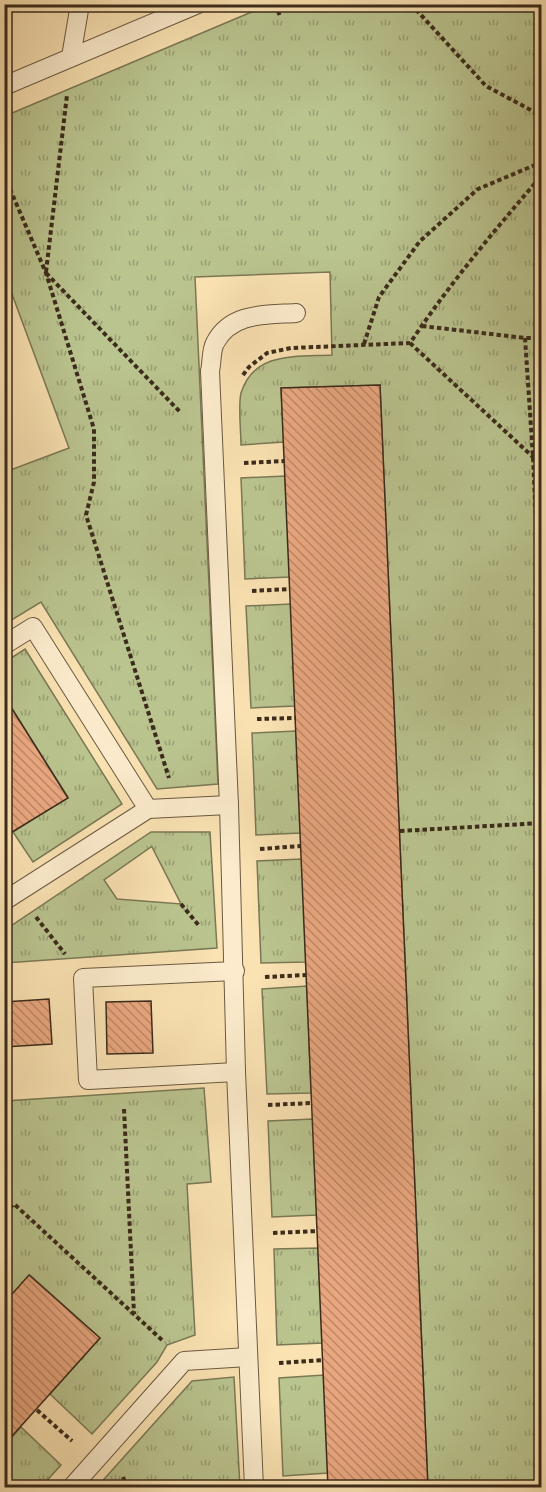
<svg xmlns="http://www.w3.org/2000/svg" width="546" height="1492" viewBox="0 0 546 1492" font-family="Vollkorn,serif">
  <style>
    .grass { fill: url(#grass-tufts); stroke: #7a7855; stroke-width: 1.5; fill-rule: evenodd }
    .building { fill: url(#building-back-hatch); stroke: #3b2b1b; stroke-width: 1.5 }
    .lines { fill: none; stroke-linecap: round; stroke-linejoin: round }
    .lane-casing { stroke: #6b5941; stroke-width: 20 }
    .path { stroke: #3b2b1b; stroke-width: 4; stroke-dasharray: 4.5 3; stroke-linecap: butt }
    .lane { stroke: #fceccd; stroke-width: 18 }
  </style>
  <defs>
    <pattern id="grass-tufts" width="24" height="20" patternUnits="userSpaceOnUse" patternTransform="scale(1.5)"><rect width="24" height="20" fill="#bac48f"/><path d="M3 7l-1-3M5 7V3M7 7l1-3M15 17l-1-3M17 17v-4M19 17l1-3" fill="none" stroke="#989f74"/></pattern>
    <pattern id="building-back-hatch" width="6" height="6" patternUnits="userSpaceOnUse" patternTransform="scale(1.5)"><rect width="6" height="6" fill="#e9a77f"/><path d="M-1 5l2 2M0 0l6 6M5-1l2 2" fill="none" stroke="#be8867"/></pattern>
  </defs>
  <rect width="100%" height="100%" fill="#fae2b2"/>
  <filter id="stains"><feTurbulence type="fractalNoise" baseFrequency=".00333" numOctaves="4"/><feColorMatrix values="0 0 0 0 .2 0 0 0 0 .09 0 0 0 0 .02 0 0 0 .5 -.17"/></filter>
  <radialGradient id="worn" r=".72"><stop offset=".6" stop-color="#630" stop-opacity="0"/><stop offset="1" stop-color="#630" stop-opacity=".3"/></radialGradient>
  <!-- grass -->
  <g class="grass">
    <path d="M268 5H541V1487H428L380 385 281 388 284 442 241 445C241 431 238 406 241 393 254 351 297 357 332 355L330 272 195 277 218 784 157 789 41 602 5 624V472L69 448 5 275V116Z"/>
    <path d="M285 476 290 577 245 579 241 478Z"/>
    <path d="M291 604 295 706 251 708 246 606Z"/>
    <path d="M25 649 122 804 33 862 13 832 68 797 9 704 5 706V662Z"/>
    <path d="M296 731 301 833 256 835 252 733Z"/>
    <path d="M151 832H210L217 948 5 963V930ZM151 847H152L181 904 117 899 104 880Z"/>
    <path d="M302 859 306 962 261 963 257 861Z"/>
    <path d="M307 986 311 1093 267 1094 262 989Z"/>
    <path d="M204 1088 211 1182 187 1184 195 1335 167 1345 157 1362 92 1434 50 1394 100 1338 30 1275 5 1303V1101Z"/>
    <path d="M313 1119 317 1215 272 1217 268 1121Z"/>
    <path d="M318 1248 323 1343 277 1345 274 1249Z"/>
    <path d="M324 1375 328 1473 283 1476 279 1378Z"/>
    <path d="M234 1377 240 1487H97L192 1381Z"/>
    <path d="M21 1427 61 1465 41 1487H5V1445Z"/>
  </g>
  <!-- building -->
  <g class="building">
    <path d="M4 4H21L4 20Z"/>
    <path d="M380 385 428 1488H328L281 388Z"/>
    <path d="M9 704 68 798 4 837V706Z"/>
    <path d="M49 999 52 1044 4 1047V1002Z"/>
    <path d="M151 1001 153 1053 107 1054 106 1002Z"/>
    <path d="M29 1275 100 1338 4 1445V1303Z"/>
  </g>
  <g class="lines">
    <defs>
      <g id="lane">
        <path d="M71 57 80 4"/>
        <path d="M4 86 198 4"/>
        <path d="M4 645 33 627 148 809 229 805"/>
        <path d="M4 901 148 809"/>
        <path d="M235 971 83 978 88 1080 236 1072"/>
        <path d="M71 1488 184 1361 248 1357"/>
        <path d="M254 1488 236 1072 229 805 210 371C212 363 211 350 215 343 231 312 266 315 296 313"/>
      </g>
    </defs>
    <!-- lane casing -->
    <use href="#lane" class="lane-casing"/>
    <!-- path -->
    <g class="path">
      <path d="M275 4 280 16"/>
      <path d="M411 4 486 86 542 116"/>
      <path d="M4 175 46 273 94 429V482L86 515 169 778"/>
      <path d="M46 272 67 95"/>
      <path d="M46 273 181 413"/>
      <path d="M422 326 525 338H542"/>
      <path d="M525 338 533 457 542 655"/>
      <path d="M410 343 533 457H542"/>
      <path d="M364 344 379 297 420 241 478 189 542 162"/>
      <path d="M243 375 249 367 267 353 291 348 410 343C451 282 494 231 542 175"/>
      <path d="M244 463 285 461"/>
      <path d="M252 591 290 589"/>
      <path d="M257 719 296 718"/>
      <path d="M400 831 542 823"/>
      <path d="M260 849 301 846"/>
      <path d="M181 904 200 927"/>
      <path d="M36 917 65 954"/>
      <path d="M265 977 306 975"/>
      <path d="M268 1105 312 1103"/>
      <path d="M124 1109 134 1314"/>
      <path d="M4 1213 14 1204 162 1340"/>
      <path d="M273 1233 318 1231"/>
      <path d="M279 1363 323 1360"/>
      <path d="M37 1410 72 1441"/>
      <path d="M123 1477 127 1488"/>
    </g>
    <!-- lane -->
    <use href="#lane" class="lane"/>
  </g>
  <!-- margin -->
  <rect width="546" height="1492" fill="none" stroke="#fae2b2" stroke-width="24"/>
  <rect x="6" y="6" width="534" height="1480" fill="none" stroke="#3b2b1b" stroke-width="3"/>
  <rect x="12" y="12" width="522" height="1468" fill="none" stroke="#3b2b1b" stroke-width="1.5"/>
  <rect width="100%" height="100%" filter="url(#stains)"/>
  <rect width="100%" height="100%" fill="url(#worn)"/>
</svg>
